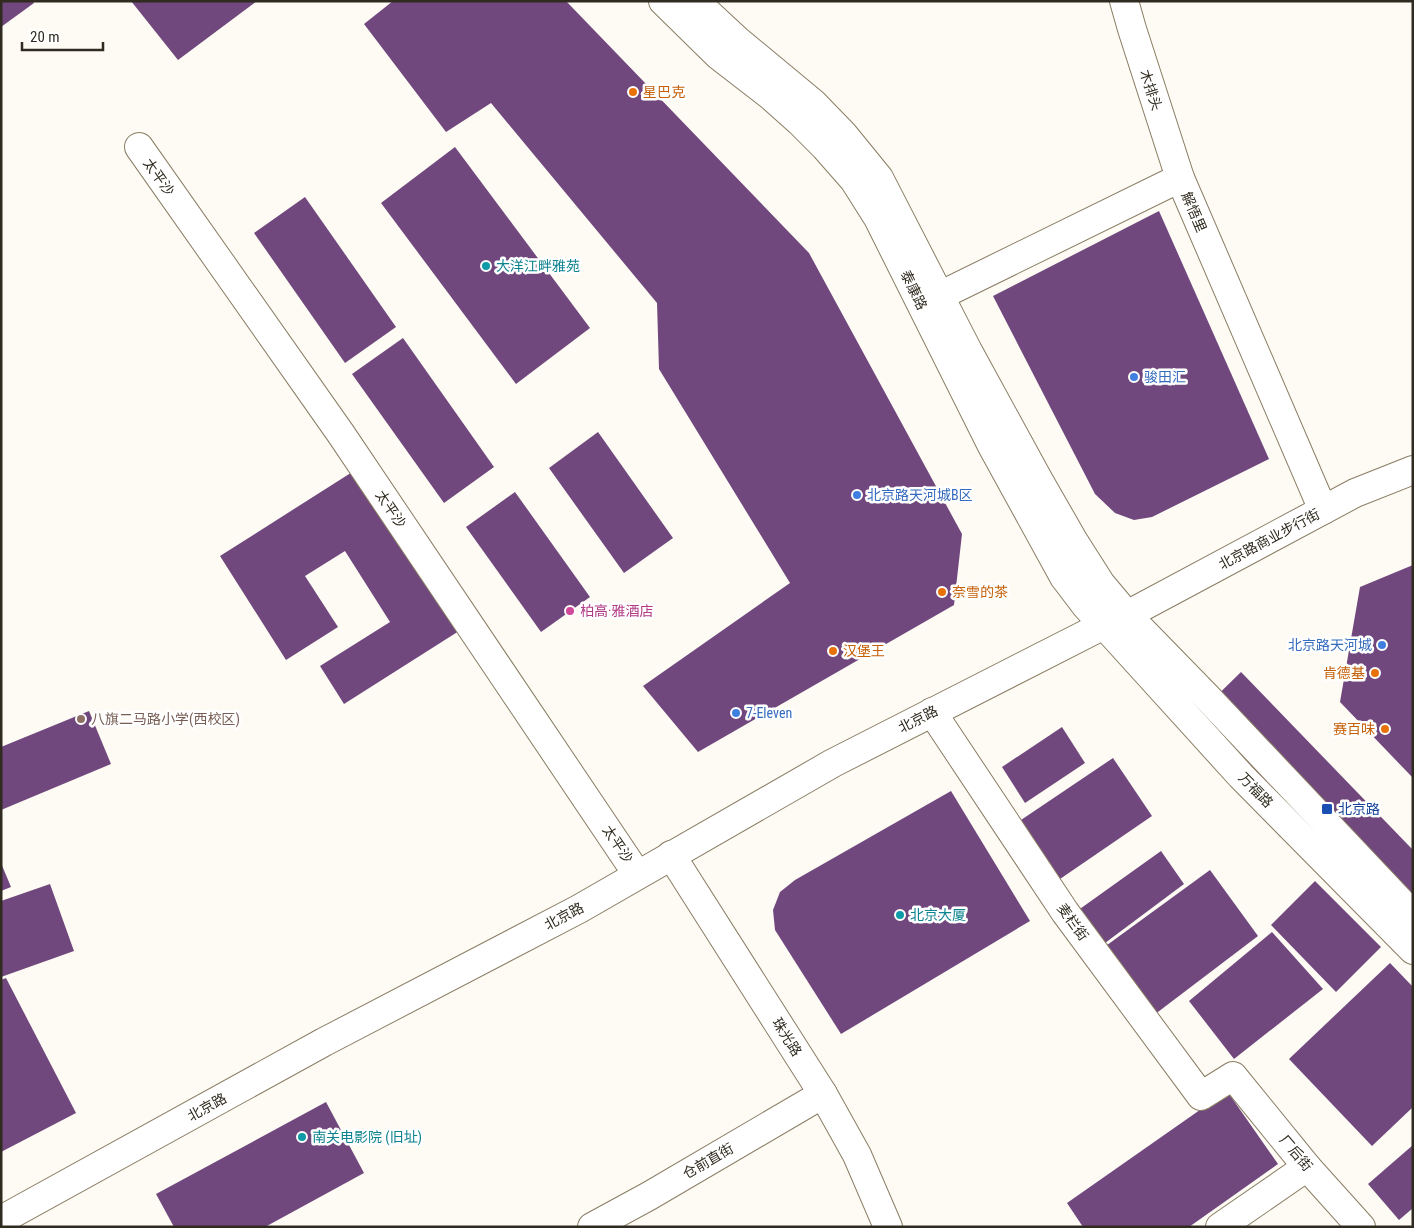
<svg xmlns="http://www.w3.org/2000/svg" width="1414" height="1228" viewBox="0 0 1414 1228" font-family="'Roboto Condensed','Noto Sans SC',sans-serif">
  <style>
    .building { fill: #70487d }
    .lines { fill: none; stroke-linecap: round; stroke-linejoin: round }
    .minor-casing { stroke: #897d63; stroke-width: 30 }
    .minor { stroke: #fff; stroke-width: 28 }
    .food-dot { fill: #e8710a; stroke: #fff; stroke-width: 2 }
    .culture-dot { fill: #0f9aa8; stroke: #fff; stroke-width: 2 }
    .shop-dot { fill: #3f7fe0; stroke: #fff; stroke-width: 2 }
    .hotel-dot { fill: #d1479c; stroke: #fff; stroke-width: 2 }
    .education-dot { fill: #8d6e63; stroke: #fff; stroke-width: 2 }
    .transit-dot { fill: #1a4fb4; stroke: #fff; stroke-width: 2 }
    .labels { text-anchor: middle; dominant-baseline: central; stroke-width: 5; stroke-linejoin: round; paint-order: stroke }
    .street-label { font-size: 14px; fill: #302b20; stroke: #fff }
    .food-label { font-size: 14px; fill: #c56008; stroke: #fff; text-anchor: start }
    .culture-label { font-size: 14px; fill: #0d838f; stroke: #fff; text-anchor: start }
    .shop-label { font-size: 14px; fill: #366cbe; stroke: #fff; text-anchor: start }
    .hotel-label { font-size: 14px; fill: #b23c85; stroke: #fff; text-anchor: start }
    .education-label { font-size: 14px; fill: #785e54; stroke: #fff; text-anchor: start }
    .transit-label { font-size: 14px; fill: #164399; stroke: #fff; text-anchor: start }
  </style>
  <rect width="100%" height="100%" fill="#fefbf5"/>
  <!-- building -->
  <g class="building">
    <path d="M1 1H33L34 3 1 27Z"/>
    <path d="M131 1H257L178 60Z"/>
    <path d="M393 1H566L809 253 962 534 954 605 698 752 643 686 790 583 659 369 657 303 491 103 446 132 364 24Z"/>
    <path d="M455 147 590 328 516 384 381 203Z"/>
    <path d="M305 197 396 327 345 363 254 233Z"/>
    <path d="M1159 211 1269 459 1152 517 1134 520 1115 513 1095 494 993 296Z"/>
    <path d="M403 338 494 467 444 503 352 374Z"/>
    <path d="M598 432 673 538 624 573 549 468Z"/>
    <path d="M357 469 459 631 344 704 320 666 390 622 345 551 305 576 338 627 286 660 220 556Z"/>
    <path d="M515 492 590 597 541 632 466 527Z"/>
    <path d="M1413 565V778L1340 702 1360 587Z"/>
    <path d="M1241 672 1413 850V945L1194 718Z"/>
    <path d="M89 711 111 764 1 810V747Z"/>
    <path d="M1062 727 1085 763 1025 803 1002 767Z"/>
    <path d="M1113 758 1152 816 1060 879 1021 820Z"/>
    <path d="M951 791 1030 921 841 1034 775 930 773 910 780 892 795 880Z"/>
    <path d="M1161 851 1184 884 1101 946 1077 911Z"/>
    <path d="M1 863 11 887 1 891Z"/>
    <path d="M1210 870 1258 936 1150 1018 1103 948Z"/>
    <path d="M1315 881 1381 947 1336 992 1271 925Z"/>
    <path d="M50 884 74 951 1 977V901Z"/>
    <path d="M1272 932 1323 989 1234 1059 1189 1001Z"/>
    <path d="M1390 963 1413 987V1107L1372 1146 1289 1059Z"/>
    <path d="M6 978 76 1113 1 1152V980Z"/>
    <path d="M1227 1091 1278 1164 1189 1227H1083L1067 1203Z"/>
    <path d="M326 1102 364 1173 265 1227H174L156 1194Z"/>
    <path d="M1413 1145V1208L1399 1220 1368 1184Z"/>
  </g>
  <g class="lines">
    <defs>
      <g id="minor">
        <path d="M663 1 719 56 772 97 800 122 825 147 854 180 878 218 992 446 1064 577 1086 606 1104 625 1241 776 1413 950"/>
        <path d="M695 1 737 40 813 103 844 135 879 178 968 351 1038 479 1073 540 1101 584 1127 615 1207 697 1413 915"/>
        <path d="M1124 1 1132 29 1180 178 1323 510"/>
        <path d="M139 147 341 434 637 874"/>
        <path d="M923 304 1180 178"/>
        <path d="M932 712 1065 912 1201 1096 1233 1076 1307 1167 1361 1227"/>
        <path d="M671 855 823 1094 857 1155 888 1227"/>
        <path d="M1 1220 324 1042 579 909 833 763 1104 625 1127 615 1355 493 1413 470"/>
        <path d="M592 1227 649 1196 823 1094"/>
        <path d="M1220 1227 1307 1167"/>
      </g>
    </defs>
    <!-- minor casing -->
    <use href="#minor" class="minor-casing"/>
    <!-- minor -->
    <use href="#minor" class="minor"/>
  </g>
  <!-- markers -->
  <g class="food-dot">
    <circle cx="633" cy="92" r="5"/>
    <circle cx="942" cy="592" r="5"/>
    <circle cx="833" cy="651" r="5"/>
    <circle cx="1375" cy="673" r="5"/>
    <circle cx="1385" cy="729" r="5"/>
  </g>
  <g class="culture-dot">
    <circle cx="486" cy="266" r="5"/>
    <circle cx="900" cy="915" r="5"/>
    <circle cx="302" cy="1137" r="5"/>
  </g>
  <g class="shop-dot">
    <circle cx="1134" cy="377" r="5"/>
    <circle cx="857" cy="495" r="5"/>
    <circle cx="1382" cy="645" r="5"/>
    <circle cx="736" cy="713" r="5"/>
  </g>
  <circle class="hotel-dot" cx="570" cy="611" r="5"/>
  <circle class="education-dot" cx="81" cy="719" r="5"/>
  <rect class="transit-dot" x="1321" y="803" width="12" height="12" rx="2.5"/>
  <g class="labels">
    <!-- street labels -->
    <g class="street-label">
      <text transform="translate(1151 90) rotate(72)">木排头</text>
      <text transform="translate(159 177) rotate(55)">太平沙</text>
      <text transform="translate(1194 212) rotate(67)">解悟里</text>
      <text transform="translate(914 290) rotate(64)">泰康路</text>
      <text transform="translate(391 509) rotate(56)">太平沙</text>
      <text transform="translate(1269 539) rotate(-28)">北京路商业步行街</text>
      <text transform="translate(918 719) rotate(-27)">北京路</text>
      <text transform="translate(1256 790) rotate(46)">万福路</text>
      <text transform="translate(618 844) rotate(56)">太平沙</text>
      <text transform="translate(564 916) rotate(-28)">北京路</text>
      <text transform="translate(1073 922) rotate(54)">麦栏街</text>
      <text transform="translate(787 1037) rotate(58)">珠光路</text>
      <text transform="translate(207 1107) rotate(-29)">北京路</text>
      <text transform="translate(1296 1153) rotate(50)">厂后街</text>
      <text transform="translate(708 1161) rotate(-30)">仓前直街</text>
    </g>
    <!-- food labels -->
    <g class="food-label">
      <text x="643" y="92">星巴克</text>
      <text x="952" y="592">奈雪的茶</text>
      <text x="843" y="651">汉堡王</text>
      <text x="1365" y="673" text-anchor="end">肯德基</text>
      <text x="1375" y="729" text-anchor="end">赛百味</text>
    </g>
    <!-- culture labels -->
    <g class="culture-label">
      <text x="496" y="266">大洋江畔雅苑</text>
      <text x="910" y="915">北京大厦</text>
      <text x="312" y="1137">南关电影院 (旧址)</text>
    </g>
    <!-- shop labels -->
    <g class="shop-label">
      <text x="1144" y="377">骏田汇</text>
      <text x="867" y="495">北京路天河城B区</text>
      <text x="1372" y="645" text-anchor="end">北京路天河城</text>
      <text x="746" y="713">7-Eleven</text>
    </g>
    <!-- hotel labels -->
    <g class="hotel-label">
      <text x="580" y="611">柏高·雅酒店</text>
    </g>
    <!-- education labels -->
    <g class="education-label">
      <text x="91" y="719">八旗二马路小学(西校区)</text>
    </g>
    <!-- transit labels -->
    <g class="transit-label">
      <text x="1338" y="809">北京路</text>
    </g>
  </g>
  <!-- border -->
  <rect width="1414" height="1228" fill="none" stroke="#302b20" stroke-width="5"/>
  <!-- scale -->
  <path d="M22 42v8h81v-8" fill="none" stroke="#302b20" stroke-width="2.5"/>
  <text x="30" y="42" font-size="15" fill="#302b20" stroke="#ffffff" stroke-width="4" paint-order="stroke">20 m</text>
</svg>
